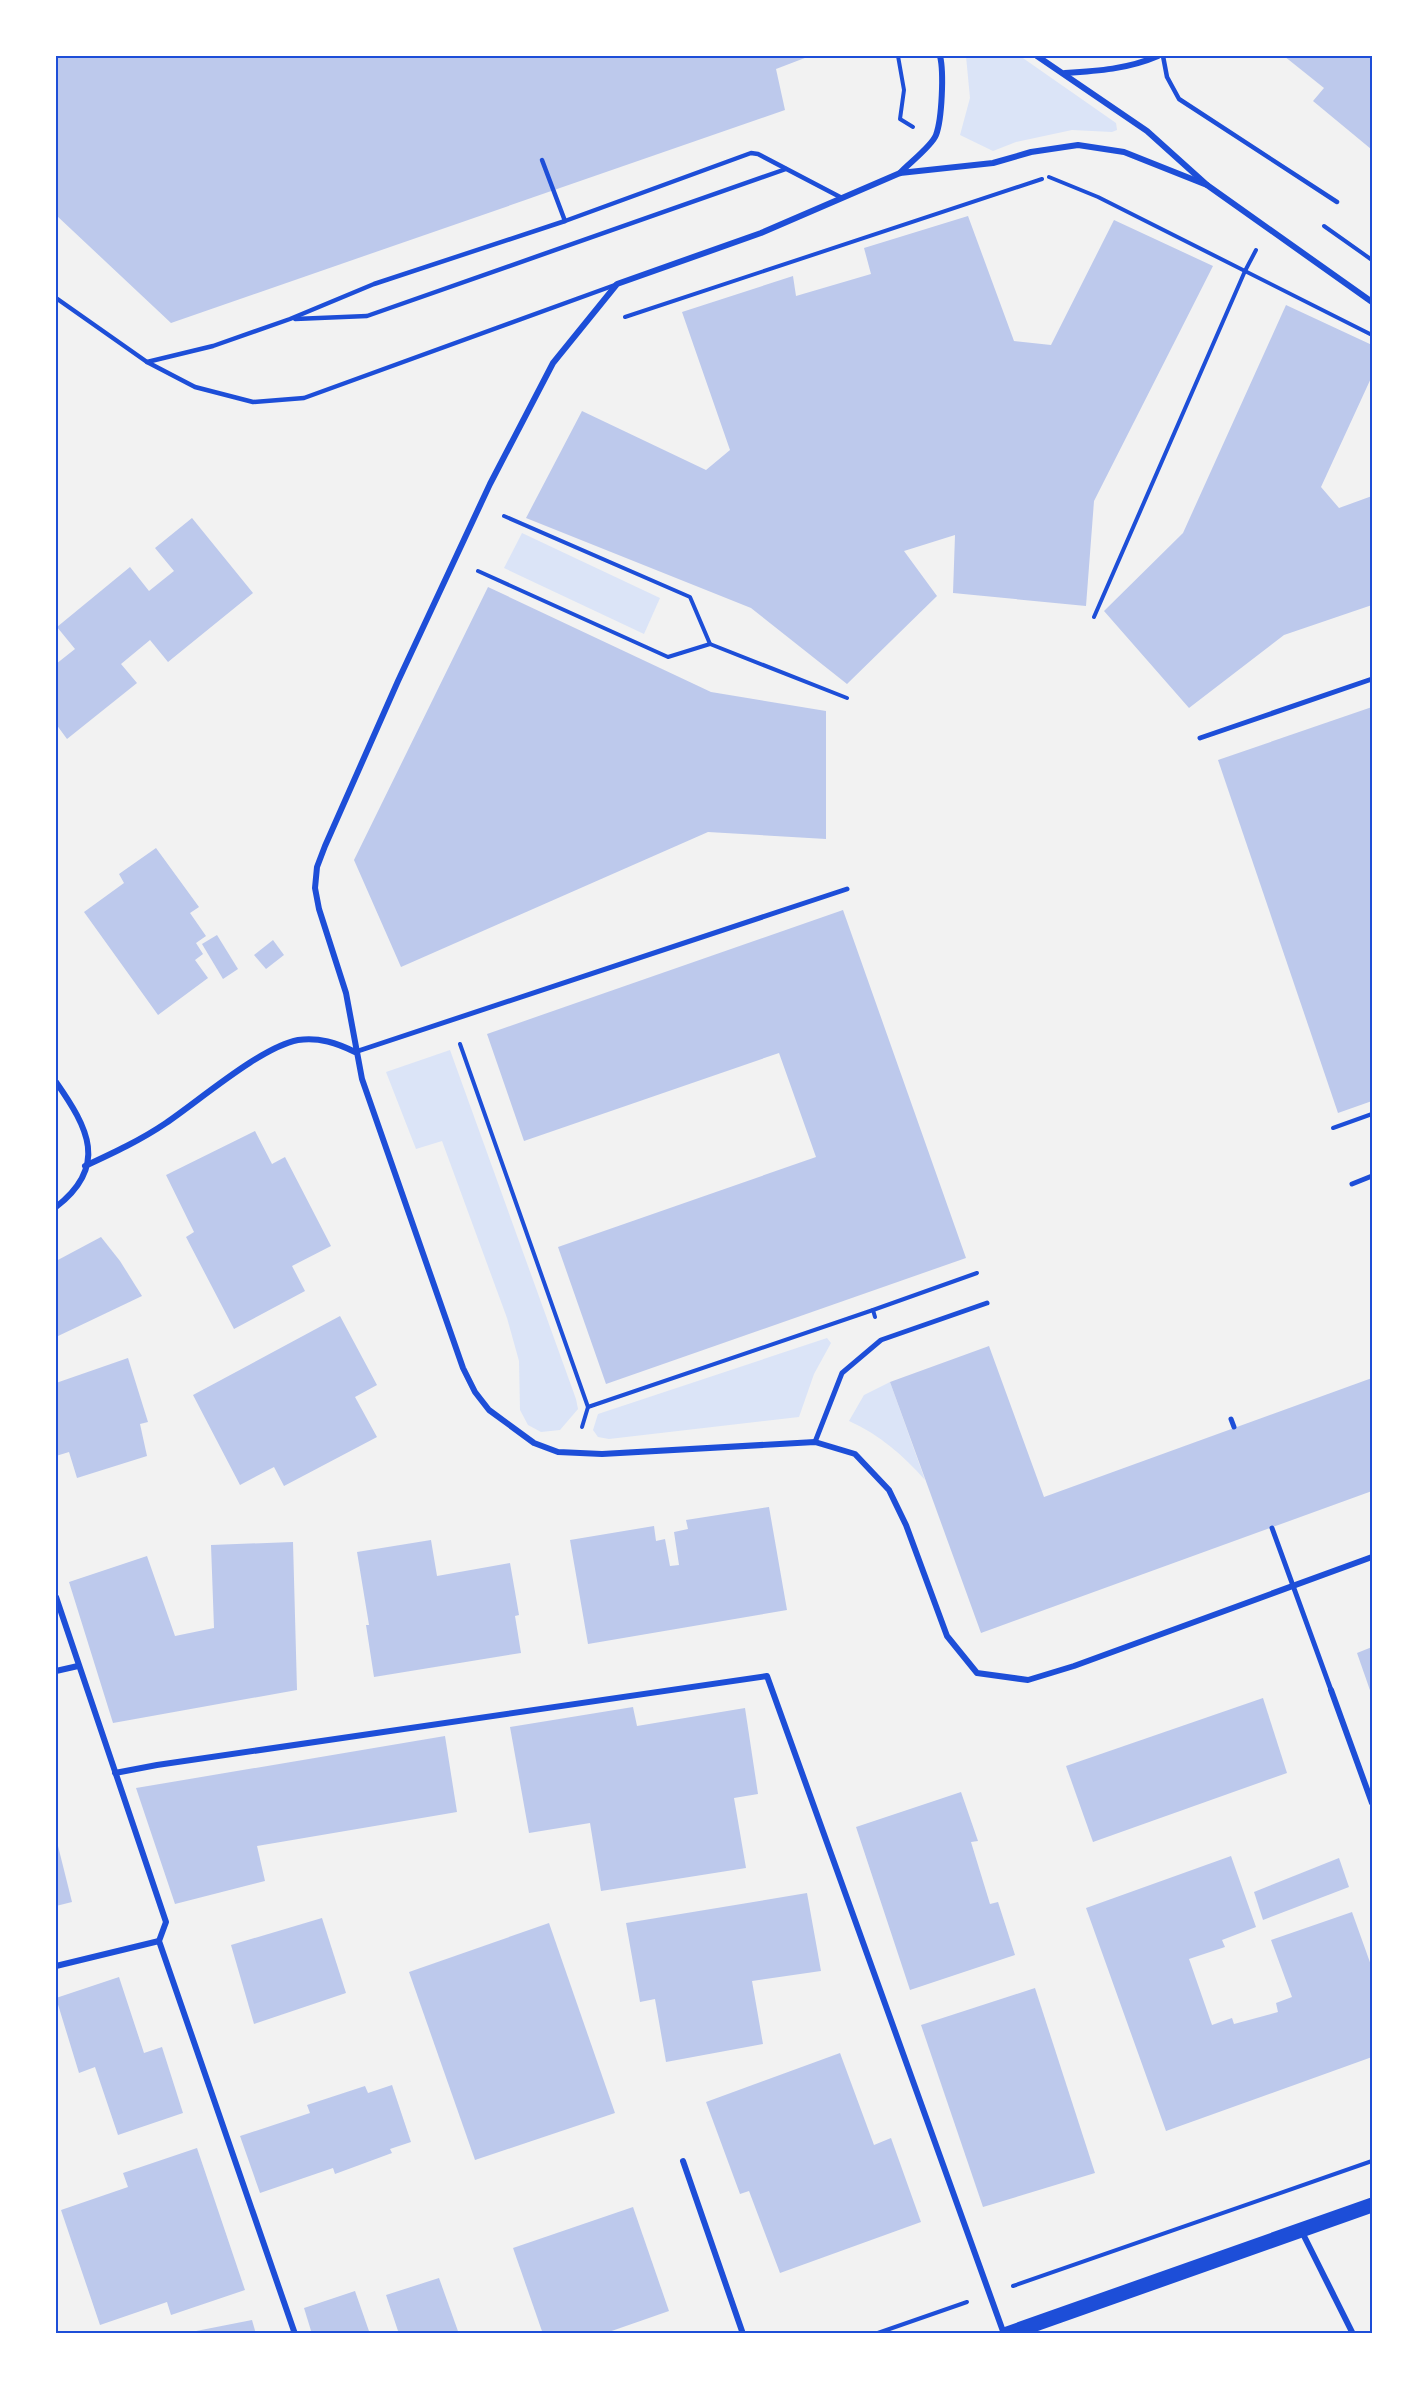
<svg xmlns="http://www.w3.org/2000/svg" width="1428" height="2389" viewBox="0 0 1428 2389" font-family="'PT Serif',serif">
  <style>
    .green { fill: #dbe4f7 }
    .building { fill: #bdc9ec }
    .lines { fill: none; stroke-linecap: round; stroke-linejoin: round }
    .path { stroke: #1d4ed8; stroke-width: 4 }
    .service { stroke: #1d4ed8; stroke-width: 4.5 }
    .pedestrian { stroke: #1d4ed8; stroke-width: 5 }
    .minor { stroke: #1d4ed8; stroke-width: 6 }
    .primary { stroke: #1d4ed8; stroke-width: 15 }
    .neatline { fill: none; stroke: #1d4ed8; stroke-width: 2 }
  </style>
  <rect width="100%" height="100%" fill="#f2f2f2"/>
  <!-- green -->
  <g class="green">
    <path d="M966 56H1020L1116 123 1117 130 1112 132 1072 130 1016 142 993 151 960 135 970 98Z"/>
    <path d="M522 533 660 598 644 634 504 568Z"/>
    <path d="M450 1050 576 1399 578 1409 560 1430 541 1432 528 1425 520 1410 519 1361 507 1318 442 1141 416 1149 386 1072Z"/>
    <path d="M827 1338 831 1343 814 1374 799 1417 609 1439 598 1437 593 1430 598 1414Z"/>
    <path d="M890 1382 925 1480C903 1455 880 1435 849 1421L864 1395Z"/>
  </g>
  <!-- building -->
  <g class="building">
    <path d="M56 56H810L776 69 785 110 171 323 56 215Z"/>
    <path d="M1284 56H1372L1371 149 1313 101 1324 88Z"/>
    <path d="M968 216 1014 341 1051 345 1114 220 1213 266 1094 501 1086 606 953 593 955 535 904 551 937 596 847 684 751 608 526 518 582 411 706 470 730 450 682 312 793 276 796 296 871 274 864 248Z"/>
    <path d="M1286 305 1372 345V376L1321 487 1339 508 1372 496V605L1284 635 1189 708 1104 611 1183 533Z"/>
    <path d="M192 518 253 593 168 662 150 640 121 664 137 683 67 739 56 724V664L75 649 57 627 130 567 149 591 174 571 155 548Z"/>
    <path d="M488 587 711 692 826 711V839L708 832 401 967 354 860Z"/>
    <path d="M1372 707V1101L1338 1113 1218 760Z"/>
    <path d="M156 848 199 907 190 913 206 936 196 943 203 954 195 960 208 978 158 1015 84 912 124 883 119 874Z"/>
    <path d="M843 910 966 1258 606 1384 558 1247 816 1157 779 1053 524 1141 487 1034Z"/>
    <path d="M217 935 238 969 223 979 202 944Z"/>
    <path d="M273 940 284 955 266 969 254 955Z"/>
    <path d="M255 1131 272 1164 285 1157 331 1246 292 1266 305 1291 234 1329 186 1237 194 1232 166 1175Z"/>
    <path d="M101 1237 120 1261 142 1296 56 1337V1261Z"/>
    <path d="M340 1316 377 1385 355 1397 377 1437 284 1486 274 1467 240 1485 193 1395Z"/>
    <path d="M989 1346 1044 1497 1372 1378V1491L981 1633 890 1382Z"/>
    <path d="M128 1358 148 1422 140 1424 147 1456 77 1478 69 1452 56 1456V1383Z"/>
    <path d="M769 1507 787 1610 588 1644 570 1540 654 1526 656 1541 665 1539 670 1566 679 1565 674 1532 688 1529 686 1520Z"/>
    <path d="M431 1540 437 1576 510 1563 519 1615 515 1616 521 1653 374 1677 366 1625H369L357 1552Z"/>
    <path d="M293 1542 297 1690 113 1723 69 1582 147 1556 175 1636 214 1628 211 1545Z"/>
    <path d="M1372 1647V1696L1357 1653Z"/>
    <path d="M1263 1698 1287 1773 1093 1842 1066 1766Z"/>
    <path d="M633 1707 637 1726 745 1708 758 1794 734 1798 746 1868 601 1891 590 1823 529 1833 510 1727Z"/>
    <path d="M445 1736 457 1812 257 1846 265 1881 175 1904 136 1788Z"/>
    <path d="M961 1792 978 1841 971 1842 990 1904 998 1902 1015 1955 910 1990 856 1827Z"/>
    <path d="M56 1838 72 1902 56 1906Z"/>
    <path d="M1231 1856 1256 1927 1222 1940 1225 1947 1189 1959 1212 2025 1232 2018 1234 2024 1278 2012 1276 2003 1292 1997 1271 1940 1352 1912 1372 1968V2057L1166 2131 1086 1908Z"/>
    <path d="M1339 1858 1349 1887 1263 1920 1254 1892Z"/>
    <path d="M807 1893 821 1971 752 1981 763 2044 666 2062 655 1999 640 2002 626 1923Z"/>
    <path d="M322 1918 346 1993 254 2024 231 1945Z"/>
    <path d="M549 1923 615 2113 475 2160 409 1972Z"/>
    <path d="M119 1977 144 2053 162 2047 183 2113 118 2135 95 2067 79 2073 56 1998Z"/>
    <path d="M1035 1988 1095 2173 983 2207 921 2025Z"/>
    <path d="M840 2053 874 2145 891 2138 921 2222 780 2273 749 2191 740 2194 706 2102Z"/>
    <path d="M392 2085 411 2142 390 2149 392 2153 335 2174 333 2168 260 2193 240 2136 310 2113 307 2105 365 2086 368 2093Z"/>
    <path d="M197 2148 245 2290 171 2315 167 2302 100 2325 61 2210 128 2187 123 2173Z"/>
    <path d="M633 2207 669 2311 603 2334H543L513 2248Z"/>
    <path d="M439 2278 459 2334H399L386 2295Z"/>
    <path d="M355 2291 370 2334H312L304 2308Z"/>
    <path d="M252 2320 256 2334H191V2332Z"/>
  </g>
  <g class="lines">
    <!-- path -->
    <g class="path">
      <path d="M898 56 904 90 900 119 913 127"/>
      <path d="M1049 177 1098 197 1372 335"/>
      <path d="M1324 226 1372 260"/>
      <path d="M625 317 1042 179"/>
      <path d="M504 516 690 597 710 644 847 698"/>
      <path d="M478 571 668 657 710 644"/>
      <path d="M1094 617 1245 271 1256 250"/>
      <path d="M460 1044 588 1407 873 1310 875 1317"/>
      <path d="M1333 1128 1372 1114"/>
      <path d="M873 1310 977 1273"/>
      <path d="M582 1427 588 1407"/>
      <path d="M1013 2286 1372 2161"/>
      <path d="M875 2334 967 2302"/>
    </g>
    <!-- service -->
    <g class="service">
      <path d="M1163 56 1167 77 1179 99 1337 202"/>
      <path d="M542 160 565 221"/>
      <path d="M56 298 147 362 195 387 253 402 304 398 615 285"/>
      <path d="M295 319 367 316 786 169"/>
      <path d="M147 362 213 346 290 319 374 284 565 221 751 153 758 154 842 198"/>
    </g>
    <!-- pedestrian -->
    <g class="pedestrian">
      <path d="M1200 738 1372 679"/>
      <path d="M355 1052 847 889"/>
      <path d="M1352 1184 1372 1176"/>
      <path d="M1231 1419 1234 1427"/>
      <path d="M815 1442 842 1373 881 1340 987 1303"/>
      <path d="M1272 1528 1331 1690"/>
    </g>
    <!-- minor -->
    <g class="minor">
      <path d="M1037 56 1147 131 1207 185 1372 302"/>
      <path d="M1065 73C1098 71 1128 69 1158 56"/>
      <path d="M900 173C908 164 932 146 936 135 942 119 944 72 940 56"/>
      <path d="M1207 185 1124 152 1078 145 1031 152 993 163 900 173 761 233 617 284 553 363 490 484 398 681 325 846 317 867 315 888 319 909 346 993 362 1079 463 1368 475 1392 489 1410 534 1443 558 1452 602 1454 815 1442 855 1454 889 1490 906 1525 947 1636 977 1673 1028 1680 1074 1666 1372 1557"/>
      <path d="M56 1082C88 1128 109 1166 56 1207"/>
      <path d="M85 1166C113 1153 141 1140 166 1123 200 1100 261 1047 298 1040 319 1037 337 1043 355 1052"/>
      <path d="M56 1597 166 1922 159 1941 295 2334"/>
      <path d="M56 1671 78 1666"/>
      <path d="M1331 1690 1372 1803"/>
      <path d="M115 1773 157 1765 767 1676 1004 2334"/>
      <path d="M56 1966 159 1941"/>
      <path d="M683 2161 743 2334"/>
      <path d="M1301 2230 1353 2334"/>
    </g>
    <!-- primary -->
    <path class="primary" d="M1007 2334 1372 2205"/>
  </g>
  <!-- border -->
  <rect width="1428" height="2389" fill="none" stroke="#ffffff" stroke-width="114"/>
  <rect x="57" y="57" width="1314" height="2275" class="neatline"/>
</svg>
